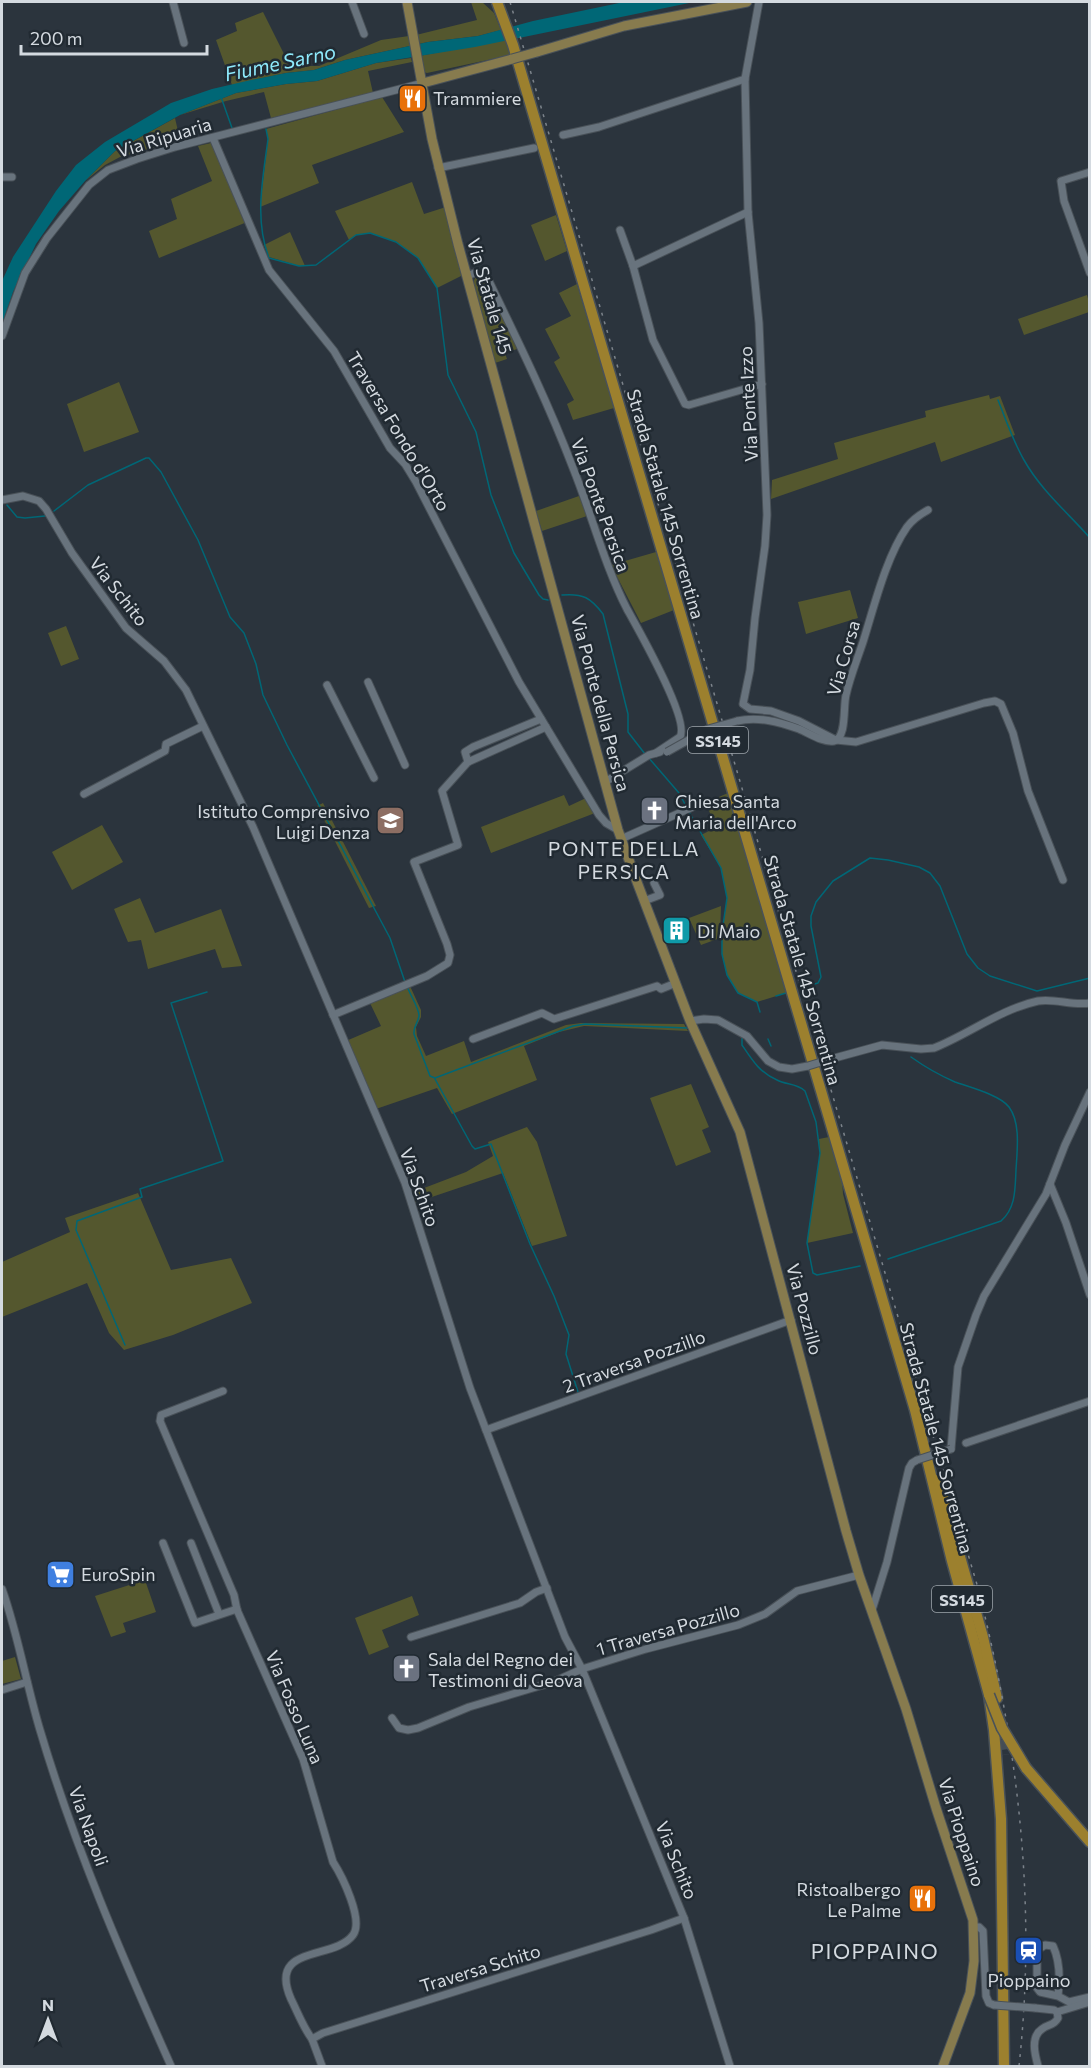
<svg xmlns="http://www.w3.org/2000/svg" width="1091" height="2068" viewBox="0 0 1091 2068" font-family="Commissioner,sans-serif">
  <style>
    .green { fill: #54572e }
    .water { fill: #006776 }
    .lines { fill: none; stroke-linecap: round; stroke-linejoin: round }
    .stream { stroke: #006776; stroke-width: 1.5 }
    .highway-tunnel { stroke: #444d55; stroke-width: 10; stroke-dasharray: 10 5; stroke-linecap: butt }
    .minor-casing { stroke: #495158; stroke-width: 9 }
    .major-casing { stroke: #495158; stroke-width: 11 }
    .highway-casing { stroke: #495158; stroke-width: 13 }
    .minor { stroke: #68737d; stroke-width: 7 }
    .major { stroke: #877b4e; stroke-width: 9 }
    .highway { stroke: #9c802e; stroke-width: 10 }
    .rail { stroke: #7c838b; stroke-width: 1.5; stroke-dasharray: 3 6; stroke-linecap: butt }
    .minor-bridge-casing { stroke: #495158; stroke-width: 9; stroke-linecap: butt }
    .major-bridge-casing { stroke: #495158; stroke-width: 11; stroke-linecap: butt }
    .highway-bridge-casing { stroke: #495158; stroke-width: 13; stroke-linecap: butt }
    .minor-bridge { stroke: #68737d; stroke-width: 7 }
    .major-bridge { stroke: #877b4e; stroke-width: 9 }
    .highway-bridge { stroke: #9c802e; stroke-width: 10 }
    .labels { text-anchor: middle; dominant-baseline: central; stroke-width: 5; stroke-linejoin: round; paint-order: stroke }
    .shield { fill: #212a32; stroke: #9ea5ac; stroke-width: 1.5 }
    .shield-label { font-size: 16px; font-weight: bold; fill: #d4dae0 }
    .poi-label { font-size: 18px; fill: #d4dae0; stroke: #212a32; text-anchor: start }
    .street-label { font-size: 18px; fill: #d4dae0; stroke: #212a32 }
    .water-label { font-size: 20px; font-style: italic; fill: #8ee9fb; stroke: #212a32 }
    .neighbourhood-label { font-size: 20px; letter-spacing: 1.5px; fill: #d4dae0; stroke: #212a32 }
    .quarter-label { font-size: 21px; letter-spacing: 1.5px; fill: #d4dae0; stroke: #212a32 }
  </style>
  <rect width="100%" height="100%" fill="#2b343d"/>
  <!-- green -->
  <g class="green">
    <path d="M471 2H482L494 13 501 30 478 36 428 42 345 60 314 70 286 73 232 85 216 40 237 31 235 23 263 12 290 66H319L381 40 416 35 477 20Z"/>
    <path d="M505 40 511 55 427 73 424 72 419 56Z"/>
    <path d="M411 58 412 62 368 71 373 93 271 118 264 92 226 101 180 115 236 93 286 84 317 81 376 63Z"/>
    <path d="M382 97 404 132 312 165 319 183 260 207 268 139 266 129Z"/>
    <path d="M175 118 180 140 120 157 105 165 85 181 115 151Z"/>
    <path d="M211 143 247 222 159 258 149 231 177 219 171 199 212 181 198 146Z"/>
    <path d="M412 182 424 214 446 207 463 275 437 288 418 258 396 242 370 233 356 235 349 240 335 211Z"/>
    <path d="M556 215 567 251 545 261 531 225Z"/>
    <path d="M290 232 305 266H299L269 257 264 245Z"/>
    <path d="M479 276 484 277 517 349 505 353 507 359 495 363 473 283 475 278Z"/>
    <path d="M577 284 614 408 573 420 567 404 574 400 554 362 560 358 545 329 571 316 559 293Z"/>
    <path d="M1087 295 1089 302V312L1024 335 1018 319Z"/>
    <path d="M119 382 139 432 84 452 67 404Z"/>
    <path d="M989 395 990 399 1000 396 1015 435 941 462 935 442 771 499 772 480 838 459 834 443 926 417 925 411Z"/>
    <path d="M579 496 587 516 542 531 536 511Z"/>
    <path d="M656 552 674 610 641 623 611 565Z"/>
    <path d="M850 590 858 618 806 634 798 602Z"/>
    <path d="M66 626 79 659 61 666 48 633Z"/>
    <path d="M728 793 786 993 757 1002 738 993 727 975 722 954V932L727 898 721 868 701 835 717 827 705 803Z"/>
    <path d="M564 795 569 806 586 798 595 813 491 853 481 827Z"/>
    <path d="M323 803 376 906 369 908 317 806Z"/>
    <path d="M102 825 123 862 72 890 52 852Z"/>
    <path d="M140 898 155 933 221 909 242 966 222 968 215 949 148 969 141 940 128 942 114 909Z"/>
    <path d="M721 906 720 938 701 945 689 918Z"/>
    <path d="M410 986 421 1010V1017L416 1027 417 1036 426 1056 464 1041 471 1062 566 1025 581 1023 684 1024 688 1031 584 1026 559 1032 524 1046 537 1080 452 1114 437 1088 376 1109 346 1041 381 1026 370 1003Z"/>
    <path d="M691 1084 709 1127 702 1130 711 1152 676 1166 650 1098Z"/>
    <path d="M527 1127 537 1142 567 1236 532 1246 503 1173 414 1203 411 1193 466 1172 493 1156 488 1142Z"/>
    <path d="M829 1137 842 1179 843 1194 853 1233 807 1243 820 1153 819 1139Z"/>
    <path d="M138 1193 171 1270 231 1258 252 1303 173 1335 124 1350 109 1333 87 1283 2 1317V1262L70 1232 65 1218Z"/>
    <path d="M145 1580 156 1612 123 1623 126 1632 111 1637 95 1596Z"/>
    <path d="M412 1596 419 1615 382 1630 389 1647 369 1655 355 1618Z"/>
    <path d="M15 1657 21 1679 2 1684V1661Z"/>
  </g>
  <!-- water -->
  <path class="water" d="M624 2H694L475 47 376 63 317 81 286 84 236 93 180 115 115 151 85 181 59 211 36 244 13 292 2 324V281L13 257 56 191 76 165 105 142 171 103 212 89 251 80 286 73 314 70 345 60 428 42 478 36 533 21Z"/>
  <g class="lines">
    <!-- stream -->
    <g class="stream">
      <path d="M221 97 232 128"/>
      <path d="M266 129 268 139C263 178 254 219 269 258L299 266 316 265 356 235 370 233 396 242 418 258 437 288 448 375 476 432 491 495 514 553 539 595 543 599 548 600"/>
      <path d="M998 400C1006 420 1013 441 1024 460 1040 489 1068 513 1090 538"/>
      <path d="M7 505 17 517 25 518 45 516"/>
      <path d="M54 511 88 485 146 458H149L161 472 198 540 230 617 244 633 256 664 263 695 287 745 390 938 405 982"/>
      <path d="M562 595C583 593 591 598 603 614L628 714V732L645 754"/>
      <path d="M648 757 679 793 687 808"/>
      <path d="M689 812 721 868 727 898 722 932V954L727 975 738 993 757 1002 760 1012"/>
      <path d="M407 986C410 995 418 1006 419 1015 419 1022 413 1026 414 1034L430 1076 435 1078 573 1026 585 1024 687 1028"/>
      <path d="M808 986 818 983 821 977 811 926V916L816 902 833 881 870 858 888 860 919 867 930 873 940 886 967 954 978 968 990 976 1037 991 1090 978"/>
      <path d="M776 996 786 993"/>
      <path d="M742 1038V1045C752 1060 760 1073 777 1080 786 1085 796 1083 805 1091L816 1122 820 1153 807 1243 813 1273 817 1275 860 1266"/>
      <path d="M768 1039 771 1046"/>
      <path d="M435 1079 472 1146 475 1149 491 1144 530 1244 554 1296 569 1335 566 1354 578 1392"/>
      <path d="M888 1259 1001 1221C1016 1208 1015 1189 1016 1170 1017 1151 1021 1123 1009 1107 1000 1095 969 1087 955 1082 939 1075 925 1067 911 1057"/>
      <path d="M125 1345 76 1230 77 1221 142 1197 140 1189 223 1161 171 1003 207 992"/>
    </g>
    <!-- highway-tunnel -->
    <path class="highway-tunnel" d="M1000 1725 1004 1755"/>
    <defs>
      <g id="minor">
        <path d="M173 2 184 43"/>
        <path d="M352 2 364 34"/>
        <path d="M759 2 745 79 748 212 759 323 767 515 765 546 755 618 750 670 743 704 750 709 771 711 799 721 836 740 856 742 984 703 995 701 1001 704 1013 733 1028 791 1063 880"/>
        <path d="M563 135 599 127 745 79"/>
        <path d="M213 138 269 270 334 351 390 448 405 464 416 482 519 682 599 815 606 823 618 830"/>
        <path d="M438 168 534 148"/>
        <path d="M1090 172 1061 181 1064 201 1090 273"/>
        <path d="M2 177H12"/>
        <path d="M620 230 633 266 653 340 685 404 689 405 762 384"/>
        <path d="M633 266 748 212"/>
        <path d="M467 276 477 272 485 273C516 337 548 402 573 468 592 515 604 564 627 609 638 629 690 720 680 737L656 753"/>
        <path d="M2 336 25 273 47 238 89 185 108 170 137 159 175 147 423 83"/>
        <path d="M2 500 23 496 39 501 46 509 72 553 126 628 164 661 186 690 253 827 405 1183 470 1388 565 1637 582 1669 684 1918 730 2066"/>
        <path d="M368 682 405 765"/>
        <path d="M327 685 374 778"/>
        <path d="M737 721C758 716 779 722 799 729 809 733 823 743 834 741 847 738 843 706 846 695 850 677 857 660 863 642 874 607 886 557 907 527 913 519 919 515 928 510"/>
        <path d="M468 762 465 752 473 747 541 719"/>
        <path d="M605 782 649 755 660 752"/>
        <path d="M84 794 165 751 166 744 203 726"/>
        <path d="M621 839 695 806"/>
        <path d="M644 901 660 895 654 883"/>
        <path d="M333 1015 427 976 448 963 450 955 447 944 414 862 458 845 442 791 468 762 546 727"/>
        <path d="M690 1021 704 1019 718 1020 747 1036 768 1061 779 1067 792 1069 808 1066"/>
        <path d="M473 1039 542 1013 554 1019 657 986 661 989 676 983"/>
        <path d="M831 1059 882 1045 921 1049 934 1048C969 1034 1001 1009 1038 1001 1055 998 1072 1006 1090 1003"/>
        <path d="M1050 1184 1066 1223 1090 1295"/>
        <path d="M223 1391 161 1415 160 1421 234 1595 237 1610 303 1759 333 1862C342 1876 364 1920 353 1935 334 1961 267 1944 291 1999 298 2013 303 2027 312 2039"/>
        <path d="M486 1430 791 1320"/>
        <path d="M966 1443 1090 1401"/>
        <path d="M951 1449 958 1367 976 1315 984 1296 1046 1194 1065 1145 1090 1092"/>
        <path d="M163 1543 195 1623 237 1609"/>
        <path d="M191 1543 219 1614"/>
        <path d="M2 1589C18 1634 26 1683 40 1730 74 1845 122 1956 171 2066"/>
        <path d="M872 1610 887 1562 909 1468 912 1463 917 1460"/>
        <path d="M411 1637 520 1603 536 1592 547 1588"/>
        <path d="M2 1690 27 1682"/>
        <path d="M392 1718 399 1728 408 1730 418 1728 469 1707 553 1682 582 1669 646 1649 738 1625 765 1614 797 1591 859 1575"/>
        <path d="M973 1927H979L983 1931 986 1996 989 2003 994 2005"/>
        <path d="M1058 1996C1060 1980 1060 1961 1053 1946L1045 1945 1039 1949 1037 1956V1988L1040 1992 1058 1996 1069 2002 1090 1997"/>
        <path d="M1035 2008 1054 2010 1057 2012 1058 2018C1054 2026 1048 2024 1042 2029 1030 2037 1035 2055 1038 2066"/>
        <path d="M1057 2012 1090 2002"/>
        <path d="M322 2066 312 2039 323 2033 651 1930 684 1918"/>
      </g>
      <g id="major">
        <path d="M407 2 432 139 458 244 618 830 637 882 690 1021 740 1132 846 1531 859 1575 906 1709 936 1808 973 1920 974 1961 970 1993 943 2066"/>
        <path d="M537 52 624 26 747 2"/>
        <path d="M423 83 512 59"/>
      </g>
      <g id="highway">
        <path d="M497 2 513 45 915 1410 952 1561 989 1695 994 1730 1001 1819 1004 2066"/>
        <path d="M938 1480 983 1637 997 1698"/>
        <path d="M1026 1768 1090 1842"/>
      </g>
    </defs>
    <!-- minor casing -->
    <use href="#minor" class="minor-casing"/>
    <!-- major casing -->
    <use href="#major" class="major-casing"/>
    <!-- highway casing -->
    <use href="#highway" class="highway-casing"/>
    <!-- minor -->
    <use href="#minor" class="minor"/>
    <!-- major -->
    <use href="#major" class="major"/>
    <!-- highway -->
    <use href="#highway" class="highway"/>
    <!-- rail -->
    <path class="rail" d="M510 2 978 1588C1018 1746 1037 1903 1019 2066"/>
    <defs>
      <g id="minor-bridge">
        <path d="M667 752 708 729 737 721"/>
        <path d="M808 1066 831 1059"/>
        <path d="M917 1460 951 1449"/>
        <path d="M994 2005 1035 2008"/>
      </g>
      <path id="major-bridge" d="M512 59 537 52"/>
      <path id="highway-bridge" d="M989 1695 1002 1728 1026 1768"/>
    </defs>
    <!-- minor-bridge casing -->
    <use href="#minor-bridge" class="minor-bridge-casing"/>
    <!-- major-bridge casing -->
    <use href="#major-bridge" class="major-bridge-casing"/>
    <!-- highway-bridge casing -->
    <use href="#highway-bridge" class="highway-bridge-casing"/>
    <!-- minor-bridge -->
    <use href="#minor-bridge" class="minor-bridge"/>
    <!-- major-bridge -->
    <use href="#major-bridge" class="major-bridge"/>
    <!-- highway-bridge -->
    <use href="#highway-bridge" class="highway-bridge"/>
  </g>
  <!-- icons -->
  <defs>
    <symbol id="restaurant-square" viewBox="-11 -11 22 22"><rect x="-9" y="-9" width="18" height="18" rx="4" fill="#e8710a" stroke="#212a32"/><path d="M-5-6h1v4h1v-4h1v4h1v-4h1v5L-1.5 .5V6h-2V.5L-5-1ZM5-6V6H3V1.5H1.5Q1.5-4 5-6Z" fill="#fff"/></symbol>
    <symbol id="church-square" viewBox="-11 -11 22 22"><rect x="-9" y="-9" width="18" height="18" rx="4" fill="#6b7280" stroke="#212a32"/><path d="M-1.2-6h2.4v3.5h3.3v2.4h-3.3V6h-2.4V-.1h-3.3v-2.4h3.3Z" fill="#fff"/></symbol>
    <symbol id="school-square" viewBox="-11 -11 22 22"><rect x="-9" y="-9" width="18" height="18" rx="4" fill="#8d6e63" stroke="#212a32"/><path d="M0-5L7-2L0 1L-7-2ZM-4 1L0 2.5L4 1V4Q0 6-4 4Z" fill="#fff"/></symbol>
    <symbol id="building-square" viewBox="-11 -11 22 22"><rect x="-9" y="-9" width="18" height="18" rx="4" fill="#0f9aa8" stroke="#212a32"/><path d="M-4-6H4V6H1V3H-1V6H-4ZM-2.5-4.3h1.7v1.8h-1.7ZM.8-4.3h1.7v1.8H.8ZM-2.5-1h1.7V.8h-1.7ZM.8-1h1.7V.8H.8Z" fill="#fff"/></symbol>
    <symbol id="supermarket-square" viewBox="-11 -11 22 22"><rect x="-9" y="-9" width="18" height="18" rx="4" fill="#3f7fe0" stroke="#212a32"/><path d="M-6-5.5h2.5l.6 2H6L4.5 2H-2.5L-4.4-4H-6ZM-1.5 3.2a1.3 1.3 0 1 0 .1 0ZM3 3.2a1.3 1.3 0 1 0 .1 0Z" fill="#fff"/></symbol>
    <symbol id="station-square" viewBox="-11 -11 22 22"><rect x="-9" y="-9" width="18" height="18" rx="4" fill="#1a4fb4" stroke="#212a32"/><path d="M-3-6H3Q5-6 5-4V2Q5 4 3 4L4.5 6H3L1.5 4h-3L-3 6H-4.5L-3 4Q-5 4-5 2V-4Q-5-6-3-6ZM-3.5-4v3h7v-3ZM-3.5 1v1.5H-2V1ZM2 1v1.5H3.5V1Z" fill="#fff"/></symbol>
  </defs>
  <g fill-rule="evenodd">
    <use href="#restaurant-square" x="396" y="82" width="33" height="33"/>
    <use href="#church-square" x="638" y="794" width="33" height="33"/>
    <use href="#school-square" x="374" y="804" width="33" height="33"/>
    <use href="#building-square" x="660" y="914" width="33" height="33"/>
    <use href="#supermarket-square" x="44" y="1558" width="33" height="33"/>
    <use href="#church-square" x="390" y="1652" width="33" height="33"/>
    <use href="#restaurant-square" x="906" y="1882" width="33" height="33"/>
    <use href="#station-square" x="1012" y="1934" width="33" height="33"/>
  </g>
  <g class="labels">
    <!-- shield labels -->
    <g class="shield">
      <rect x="688" y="727" width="60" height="26" rx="4.5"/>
      <rect x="932" y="1586" width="60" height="26" rx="4.5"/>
    </g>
    <g class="shield-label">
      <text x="718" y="740">SS145</text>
      <text x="962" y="1599">SS145</text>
    </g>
    <!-- poi labels -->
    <g class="poi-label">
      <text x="433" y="98">Trammiere</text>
      <text x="675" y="801">Chiesa Santa<tspan x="675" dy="21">Maria dell'Arco</tspan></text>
      <text x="370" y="811" text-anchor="end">Istituto Comprensivo<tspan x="370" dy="21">Luigi Denza</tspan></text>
      <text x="697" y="931">Di Maio</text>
      <text x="81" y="1574">EuroSpin</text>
      <text x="428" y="1659">Sala del Regno dei<tspan x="428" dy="21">Testimoni di Geova</tspan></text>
      <text x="901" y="1889" text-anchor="end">Ristoalbergo<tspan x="901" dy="21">Le Palme</tspan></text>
      <text x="1029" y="1980" text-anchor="middle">Pioppaino</text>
    </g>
    <!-- street labels -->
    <g class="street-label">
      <text transform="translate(164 137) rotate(-17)">Via Ripuaria</text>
      <text transform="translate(490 296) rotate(74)">Via Statale 145</text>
      <text transform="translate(748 404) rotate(-93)">Via Ponte Izzo</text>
      <text transform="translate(399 431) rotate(59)">Traversa Fondo d'Orto</text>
      <text transform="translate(666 504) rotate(74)">Strada Statale 145 Sorrentina</text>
      <text transform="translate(601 505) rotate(70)">Via Ponte Persica</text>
      <text transform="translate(119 591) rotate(52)">Via Schito</text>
      <text transform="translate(843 658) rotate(-74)">Via Corsa</text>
      <text transform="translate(601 703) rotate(75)">Via Ponte della Persica</text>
      <text transform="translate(803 970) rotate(74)">Strada Statale 145 Sorrentina</text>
      <text transform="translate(420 1187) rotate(70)">Via Schito</text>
      <text transform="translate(805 1309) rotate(75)">Via Pozzillo</text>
      <text transform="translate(634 1361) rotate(-20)">2 Traversa Pozzillo</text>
      <text transform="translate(937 1438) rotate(75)">Strada Statale 145 Sorrentina</text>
      <text transform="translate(668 1629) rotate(-16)">1 Traversa Pozzillo</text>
      <text transform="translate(295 1707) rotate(67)">Via Fosso Luna</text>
      <text transform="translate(89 1826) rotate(70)">Via Napoli</text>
      <text transform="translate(962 1832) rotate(72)">Via Pioppaino</text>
      <text transform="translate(677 1860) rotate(68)">Via Schito</text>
      <text transform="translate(480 1968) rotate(-17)">Traversa Schito</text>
    </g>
    <!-- water labels -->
    <g class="water-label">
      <text transform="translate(280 62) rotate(-12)">Fiume Sarno</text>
    </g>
    <!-- neighbourhood labels -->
    <g class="neighbourhood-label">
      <text x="624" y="848">PONTE DELLA<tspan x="624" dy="23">PERSICA</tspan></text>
    </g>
    <!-- quarter labels -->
    <g class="quarter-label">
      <text x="875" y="1950">PIOPPAINO</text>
    </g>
  </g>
  <!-- border -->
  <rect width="1091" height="2068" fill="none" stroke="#d4dae0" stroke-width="6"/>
  <!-- north arrow -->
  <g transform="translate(48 2020)" stroke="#212a32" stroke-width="4.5" paint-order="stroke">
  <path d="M0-4.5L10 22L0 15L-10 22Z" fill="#d4dae0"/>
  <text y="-9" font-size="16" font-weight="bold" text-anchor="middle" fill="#d4dae0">N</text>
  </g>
  <!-- scale -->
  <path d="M21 45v9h186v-9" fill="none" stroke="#d4dae0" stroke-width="3"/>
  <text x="30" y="45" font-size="18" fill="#d4dae0" stroke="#212a32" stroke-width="4.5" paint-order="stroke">200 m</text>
</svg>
